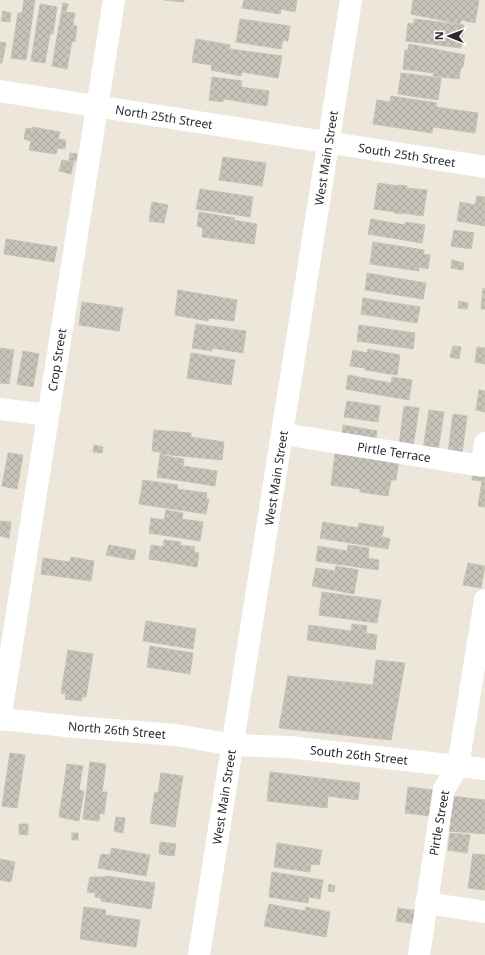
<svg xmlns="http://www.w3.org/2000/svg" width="485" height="955" viewBox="0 0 485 955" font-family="'Noto Sans',sans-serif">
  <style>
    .building { fill: url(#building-cross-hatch); stroke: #c7c3b4 }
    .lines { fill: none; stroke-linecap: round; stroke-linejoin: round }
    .minor { stroke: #fff; stroke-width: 22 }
    .labels { text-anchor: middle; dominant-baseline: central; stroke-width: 4; stroke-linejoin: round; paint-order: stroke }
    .street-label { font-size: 12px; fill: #292929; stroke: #fff }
  </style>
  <defs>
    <pattern id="building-cross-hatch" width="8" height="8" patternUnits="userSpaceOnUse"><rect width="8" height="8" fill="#c7c3ba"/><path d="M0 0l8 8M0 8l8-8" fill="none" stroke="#aba8a0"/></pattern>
  </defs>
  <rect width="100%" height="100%" fill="#ece7da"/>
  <!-- building -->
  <g class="building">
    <path d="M24 0H35L26 60 11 58 18 13H22Z"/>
    <path d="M164 0H184V2Z"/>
    <path d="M244 0H297L295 12 281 9 280 14 242 8Z"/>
    <path d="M413 0H479L475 23 461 20 460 24 411 14Z"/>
    <path d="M63 3 68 4 66 12 75 13 73 25 77 26 75 42 72 41 67 69 52 66Z"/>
    <path d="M40 4 57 7 53 34H50L45 63 31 61Z"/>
    <path d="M3 11 11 13 10 22 1 21Z"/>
    <path d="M240 19 290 26 288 41 283 40 281 49 236 42Z"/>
    <path d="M414 19 464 25 461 48 406 41 408 23 414 24Z"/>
    <path d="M196 39 230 45V49L282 56 278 78 242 72 241 76 211 70 212 65 192 62Z"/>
    <path d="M0 42 6 43 2 63H0Z"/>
    <path d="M409 44 465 55 463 67H461L459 79 433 76 434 73 403 69 405 50H408Z"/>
    <path d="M401 73 441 78 438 100 398 94Z"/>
    <path d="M212 77 242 81 241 87 269 91 267 106 224 99 223 102 209 100Z"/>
    <path d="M391 96 437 103 436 107 478 113 475 133 433 127 432 133 373 124 377 100 390 102Z"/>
    <path d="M33 127 60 132 58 139 66 140 65 149 58 148 56 154 29 150 31 141 24 139 26 128 32 129Z"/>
    <path d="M70 153 77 154 76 161 69 160Z"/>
    <path d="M223 157 266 163 262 186 219 180Z"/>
    <path d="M62 160 74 162 71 174 59 171Z"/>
    <path d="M378 183 399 186V185L407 186 406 188 427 190 423 216 402 213V214L395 213V212L374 209Z"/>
    <path d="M200 189 253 197 250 217 196 209Z"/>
    <path d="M477 196 485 197V226L457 221 460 202 475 205Z"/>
    <path d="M152 202 168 205 164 223 149 221Z"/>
    <path d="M199 212 235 218 234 220 257 224 254 244 202 237 203 228 197 226Z"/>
    <path d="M371 219 405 225V222L425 225 422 243 368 234Z"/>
    <path d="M454 230 474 233 471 249 451 246Z"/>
    <path d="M6 239 57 247 54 262 4 254Z"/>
    <path d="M373 242 424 250 423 254 430 255 428 269 419 267V271L370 264Z"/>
    <path d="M452 260 464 263 463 270 451 268Z"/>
    <path d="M367 273 426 283 423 299 365 290Z"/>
    <path d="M483 288 485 289V309H481Z"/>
    <path d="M178 290 237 300 234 321 209 318 208 321 175 315Z"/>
    <path d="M363 298 420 307 417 323 361 314Z"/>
    <path d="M459 301 468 303 467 309 458 308Z"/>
    <path d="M82 302 123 308 119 331 79 325Z"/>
    <path d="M196 324 246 331 243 353 212 348V351L192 348Z"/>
    <path d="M359 325 415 333 413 349 357 341Z"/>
    <path d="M453 346 461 347 459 359 450 357Z"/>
    <path d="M477 347 485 348V364L475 362Z"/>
    <path d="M0 348 14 350 9 384 0 383Z"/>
    <path d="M368 349 400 355 397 375 365 370 366 368 350 366 353 350 367 353Z"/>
    <path d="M23 351 39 354 33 387 17 384Z"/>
    <path d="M191 353 235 360 231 385 187 378Z"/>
    <path d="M348 375 391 383 392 377 412 380 409 400 346 389Z"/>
    <path d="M479 390 485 391V412L476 410Z"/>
    <path d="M347 401 380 406 378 422 344 417Z"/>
    <path d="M404 406 419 408 413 447 399 445Z"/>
    <path d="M429 410 444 412 438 451 423 449Z"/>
    <path d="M453 414 467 416 462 454 448 453Z"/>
    <path d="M343 425 377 431 375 446 341 440Z"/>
    <path d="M154 430 191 433V437L224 442 222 460 160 454V452L152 451Z"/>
    <path d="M94 445 103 447 102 453 93 452Z"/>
    <path d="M8 453 23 455 17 489 2 486Z"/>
    <path d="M335 454 365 458 399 459 396 480H391L388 496 360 492V489L331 485Z"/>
    <path d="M160 455 184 459 183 466 217 471 215 486 157 477Z"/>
    <path d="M473 470 485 472V507L478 506 482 481 472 480Z"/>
    <path d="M143 480 178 485 177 489 207 493 206 498 209 499 206 514 139 504Z"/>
    <path d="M166 510 183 513 182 519 203 522 200 541 149 533 151 518 164 520Z"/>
    <path d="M0 521 11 522 9 538 0 536Z"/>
    <path d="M323 522 358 528 359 523 384 527 382 537 390 539 388 549 320 538Z"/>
    <path d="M164 540 181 542 180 545 195 547 194 552 199 553 197 567 149 559 151 545 163 547Z"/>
    <path d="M109 545 136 550 134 560 106 555Z"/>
    <path d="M348 545 369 548 368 558 379 560 378 570 316 561 318 546 347 551Z"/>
    <path d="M71 557 94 561 91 581 41 574 43 558 70 562Z"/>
    <path d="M468 563 485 566 481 588 463 585Z"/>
    <path d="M336 566 358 570 354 594 312 586 316 568 335 571Z"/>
    <path d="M322 592 381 600 377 623 319 615Z"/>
    <path d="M146 621 196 629 193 649 143 641Z"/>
    <path d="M352 624 367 626 366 633 377 635 375 650 307 640 309 625 351 631Z"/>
    <path d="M150 646 193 653 190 674 147 667Z"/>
    <path d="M68 650 93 654 86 697H82V701L65 699 66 694 61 693Z"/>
    <path d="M376 660 405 663 391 740 279 728 288 676 373 685Z"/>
    <path d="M10 753 25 755 17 808 2 806Z"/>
    <path d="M90 762 106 764 102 792H107L104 814 100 813 99 821 83 819Z"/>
    <path d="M67 764 83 766 79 790 84 791 79 821 59 817Z"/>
    <path d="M270 772 360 783 358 800 328 796 327 808 267 801Z"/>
    <path d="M161 773 183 776 175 827 150 823 155 792 158 793Z"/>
    <path d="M408 787 434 790 431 816 405 813Z"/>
    <path d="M452 796 485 800V834L447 831Z"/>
    <path d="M116 817 125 818 123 833 114 831Z"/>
    <path d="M19 824H28V835L19 834Z"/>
    <rect x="72" y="833" width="6" height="7"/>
    <path d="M450 833 470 835 467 853 448 850Z"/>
    <path d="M160 842 176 844 174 856 159 854Z"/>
    <path d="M277 843 322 850 319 865 311 864 310 872 274 867Z"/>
    <path d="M112 848 150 855 146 876 98 868 101 854 110 855Z"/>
    <path d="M473 854 485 855V890L468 888Z"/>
    <path d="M0 859 15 862 11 882 0 880Z"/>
    <path d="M272 872 323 880 320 899 309 897 308 903 269 897Z"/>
    <path d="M106 876 155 883 151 909 101 901V898L95 897V893L87 892 90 877H104Z"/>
    <path d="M329 884 335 886 334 892 328 891Z"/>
    <path d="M269 904 305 911 306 907 330 912 326 937 264 926Z"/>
    <path d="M84 907 106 910 105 915 140 920 136 947 80 939Z"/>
    <path d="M398 908 418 911 416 924 396 921Z"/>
  </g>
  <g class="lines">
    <!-- minor -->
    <g class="minor">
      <path d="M0 91 485 167"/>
      <path d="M0 409 48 415"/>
      <path d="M283 434 482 466 485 443"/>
      <path d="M0 719 76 727 176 735 233 745 289 747 485 769"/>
      <path d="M0 720 114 0"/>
      <path d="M426 903 485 912"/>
      <path d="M199 955 351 0"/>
      <path d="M419 955 444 789 458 766 485 600"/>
    </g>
  </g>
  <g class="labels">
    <!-- street labels -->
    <g class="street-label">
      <text transform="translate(164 117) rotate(9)">North 25th Street</text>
      <text transform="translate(407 155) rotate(9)">South 25th Street</text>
      <text transform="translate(326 158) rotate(-81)">West Main Street</text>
      <text transform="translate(57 360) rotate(-81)">Crop Street</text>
      <text transform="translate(394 452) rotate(9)">Pirtle Terrace</text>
      <text transform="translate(276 478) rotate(-81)">West Main Street</text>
      <text transform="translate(117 730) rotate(5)">North 26th Street</text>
      <text transform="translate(359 755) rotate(6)">South 26th Street</text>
      <text transform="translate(224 797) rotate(-81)">West Main Street</text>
      <text transform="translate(439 823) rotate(-80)">Pirtle Street</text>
    </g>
  </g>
  <!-- north arrow -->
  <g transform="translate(449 36) rotate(271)" stroke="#ffffff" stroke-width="3" paint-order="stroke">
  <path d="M0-3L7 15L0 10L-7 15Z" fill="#292929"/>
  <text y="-6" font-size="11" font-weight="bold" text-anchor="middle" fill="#292929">N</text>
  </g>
</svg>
